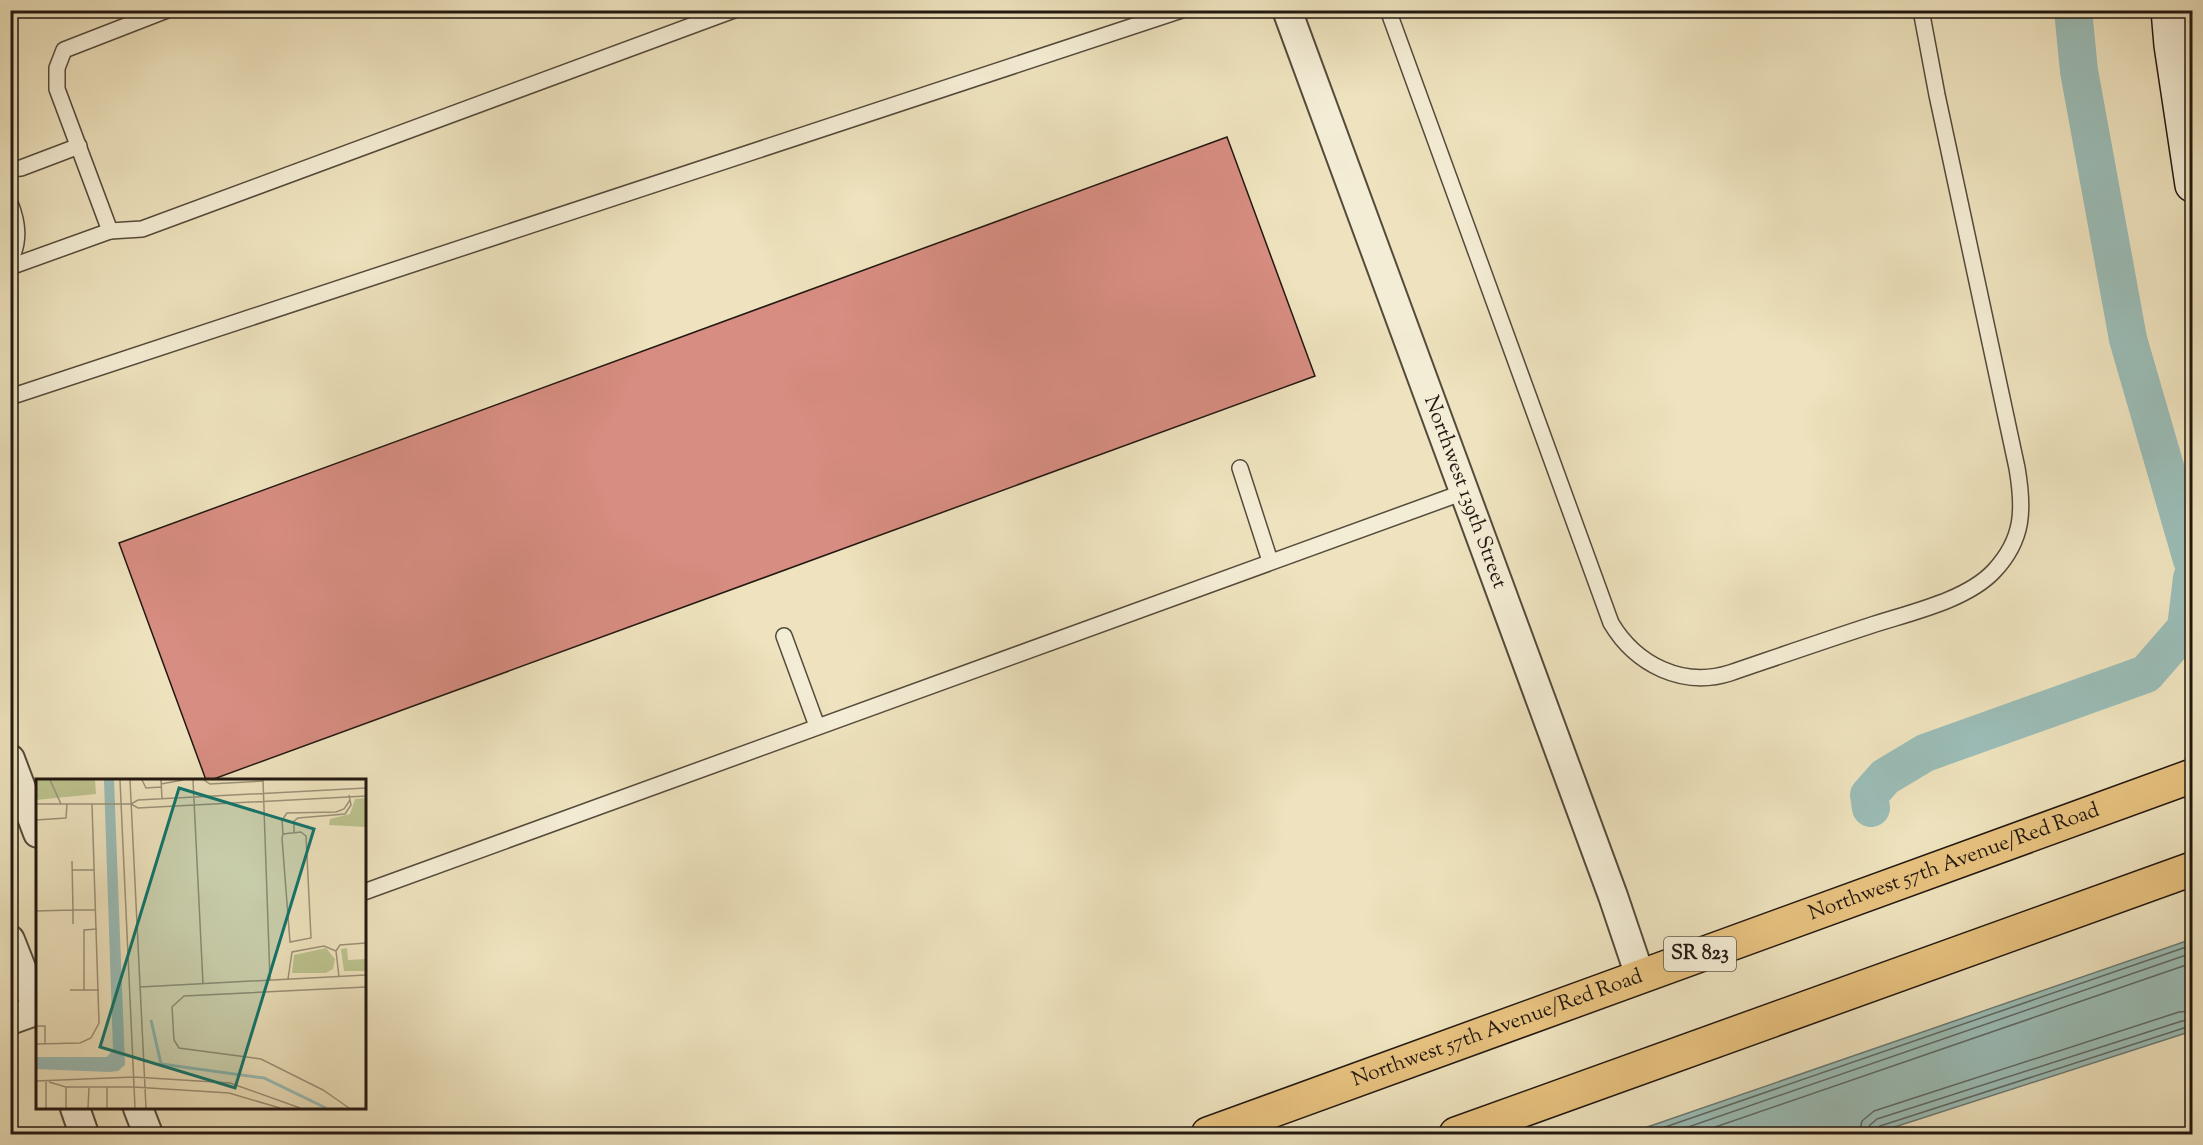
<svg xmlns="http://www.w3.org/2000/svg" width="2203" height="1145" viewBox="0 0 2203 1145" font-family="'Sorts Mill Goudy',serif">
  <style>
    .water { fill: #9bbdb7; stroke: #6b7b75; stroke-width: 1.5 }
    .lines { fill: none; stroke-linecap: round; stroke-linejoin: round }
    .shore { stroke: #5e6a64; stroke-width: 1.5 }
    .canal { stroke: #9bbdb7; stroke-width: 38 }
    .building { fill: #d78d81; stroke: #221811; stroke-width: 1.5 }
    .service-casing { stroke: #554b3c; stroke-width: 18 }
    .minor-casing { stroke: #554b3c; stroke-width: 32 }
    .secondary-casing { stroke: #221811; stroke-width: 36 }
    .primary-casing { stroke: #221811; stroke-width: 36 }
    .service { stroke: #f4edd5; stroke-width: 15 }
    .minor { stroke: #f4edd5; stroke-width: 28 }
    .secondary { stroke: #f4edd5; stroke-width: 33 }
    .primary { stroke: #e7c27f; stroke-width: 33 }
    .labels { text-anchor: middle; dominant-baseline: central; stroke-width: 5; stroke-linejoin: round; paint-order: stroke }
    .shield { fill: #f4edd5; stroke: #61584c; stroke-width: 1.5 }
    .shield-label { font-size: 20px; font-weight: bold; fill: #221811 }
    .street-label { font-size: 21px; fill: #221811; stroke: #f4edd5 }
    .inset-river { fill: none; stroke: #9bbdb7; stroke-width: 3 }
    .inset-road { fill: none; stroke: #9c9279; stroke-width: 1.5 }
    .view { fill: #0f766e; fill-opacity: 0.15; stroke: #0f766e; stroke-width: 3 }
    .inset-edge { fill: none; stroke: #221811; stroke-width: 3 }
  </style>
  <rect width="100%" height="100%" fill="#eee3be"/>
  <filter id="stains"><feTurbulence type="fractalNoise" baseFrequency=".00333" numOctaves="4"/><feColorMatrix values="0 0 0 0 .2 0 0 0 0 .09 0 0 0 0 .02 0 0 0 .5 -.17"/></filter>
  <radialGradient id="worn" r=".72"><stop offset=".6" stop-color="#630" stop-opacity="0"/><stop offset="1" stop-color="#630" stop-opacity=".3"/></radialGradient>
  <!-- water -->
  <path class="water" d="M2192 939V1033H2186L1873 1134H1627Z"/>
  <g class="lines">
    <!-- shore -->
    <g class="shore">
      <path d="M1645 1134 2192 945"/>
      <path d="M1668 1134 2192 953"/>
      <path d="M1695 1134 2192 963"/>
      <path d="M1859 1134 1862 1121 1874 1111 2179 1012 2192 1011"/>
      <path d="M1868 1134 1870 1125 1877 1119 2182 1021 2192 1020"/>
      <path d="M1875 1134 1876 1129 1880 1126 2184 1028 2192 1027"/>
    </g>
    <!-- canal -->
    <g class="canal">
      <path d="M2073 10 2079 71 2128 339 2192 560"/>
      <path d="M1871 808 1869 795 1885 777 1925 753 2146 674 2186 628 2192 578"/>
    </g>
  </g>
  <!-- building -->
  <path class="building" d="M1227 137 1315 376 211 780H206L119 543Z"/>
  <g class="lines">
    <defs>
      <g id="service">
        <path d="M167 10 64 50 57 68V89L110 231 142 229 734 10"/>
        <path d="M1388 10 1611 623C1636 665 1683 688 1730 673 1777 657 1823 641 1869 626 1908 613 1966 601 1994 571 2024 539 2024 509 2017 468L1937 95 1921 10"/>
        <path d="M10 169 21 168 79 146"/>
        <path d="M10 203C18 223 20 241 10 261"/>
        <path d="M10 267 110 231"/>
        <path d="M10 397 1182 10"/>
        <path d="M1240 468 1270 561"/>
        <path d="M784 636 817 726"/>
        <path d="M364 892 1464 492"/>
      </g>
      <g id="minor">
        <path id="s1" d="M1287 10 1613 896 1640 976"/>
        <path d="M10 759 38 833"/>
        <path d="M10 940 38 1011"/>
        <path d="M10 1020 38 1010"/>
        <path d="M75 1108 84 1134"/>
        <path d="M138 1108 148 1134"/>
      </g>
      <path id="secondary" d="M2168 10 2171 45 2192 185"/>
      <g id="primary">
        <path id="s2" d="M1208 1134 2192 776"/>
        <path d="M1456 1134 2192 869"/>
      </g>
    </defs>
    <!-- service casing -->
    <use href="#service" class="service-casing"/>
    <!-- minor casing -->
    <use href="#minor" class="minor-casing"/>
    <!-- secondary casing -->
    <use href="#secondary" class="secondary-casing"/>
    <!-- primary casing -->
    <use href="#primary" class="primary-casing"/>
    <!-- service -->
    <use href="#service" class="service"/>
    <!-- minor -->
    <use href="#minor" class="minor"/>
    <!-- secondary -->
    <use href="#secondary" class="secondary"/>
    <!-- primary -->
    <use href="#primary" class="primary"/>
  </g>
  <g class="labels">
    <!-- shield labels -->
    <rect class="shield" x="1664" y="937" width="72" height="34" rx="4.5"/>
    <g class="shield-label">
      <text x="1700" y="954">SR 823</text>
    </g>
    <!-- street labels -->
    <g class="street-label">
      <text stroke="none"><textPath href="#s1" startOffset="514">Northwest 139th Street</textPath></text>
      <text stroke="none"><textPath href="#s2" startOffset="794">Northwest 57th Avenue/Red Road</textPath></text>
      <text stroke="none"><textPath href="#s2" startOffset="308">Northwest 57th Avenue/Red Road</textPath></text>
    </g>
  </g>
  <!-- overview -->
  <g transform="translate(36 779)">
    <rect width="330" height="330" fill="#eee3be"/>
    <path d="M0 1H59L60 15 0 21ZM330 19V48L293 46 294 40 314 35 319 20ZM290 169 299 180 297 190 290 194H256L258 176ZM311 169 312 181 330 180V192H308L305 170Z" fill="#bcc38f"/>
    <path d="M68 1H78L89 286 82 292 73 293 0 290V278H71L77 270Z" fill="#9bbdb7"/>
    <path class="inset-river" d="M115 241 125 285 228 299 290 329"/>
    <path class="inset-road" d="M14 1 25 25M84 1 99 329M94 1 110 329M106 1 110 9 125 8M125 1 126 20M157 1 167 205M168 1 174 5 227 2M227 1 234 201M125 5 147 1M0 25H95L102 29 330 17M95 25 102 21 330 9M0 41 30 39 31 25M265 53 270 57 275 159 254 163 246 59 247 55ZM258 54V42L262 39 309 35 315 26 313 16M247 55 246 41 251 34 300 33 308 30 314 21M36 82 37 131H60M36 91H58M0 132 37 131V145M300 172 304 166 330 164M252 200 256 173 288 167 300 172 303 198M104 208 330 196M34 211H63M48 211V151L61 150M0 247H9V265M0 265 44 264 55 259 63 244 56 25M98 298 194 304 264 329M0 302 98 298M10 302V329M13 303 30 308H98M30 308V329M98 308 193 314 244 329M52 329 53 309M71 329V308M313 329 287 311 225 280 143 269 138 261 136 228 148 217 330 208"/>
    <path class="view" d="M143 9 278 50 199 309 64 268Z"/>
    <rect width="330" height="330" class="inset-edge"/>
  </g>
  <!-- margin -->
  <rect width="2203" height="1145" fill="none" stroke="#eee3be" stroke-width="36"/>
  <rect x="12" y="12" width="2179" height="1121" fill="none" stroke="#221811" stroke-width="3"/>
  <rect x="18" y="18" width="2167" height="1109" fill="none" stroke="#221811" stroke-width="1.5"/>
  <rect width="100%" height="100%" filter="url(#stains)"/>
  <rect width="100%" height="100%" fill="url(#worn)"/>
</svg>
